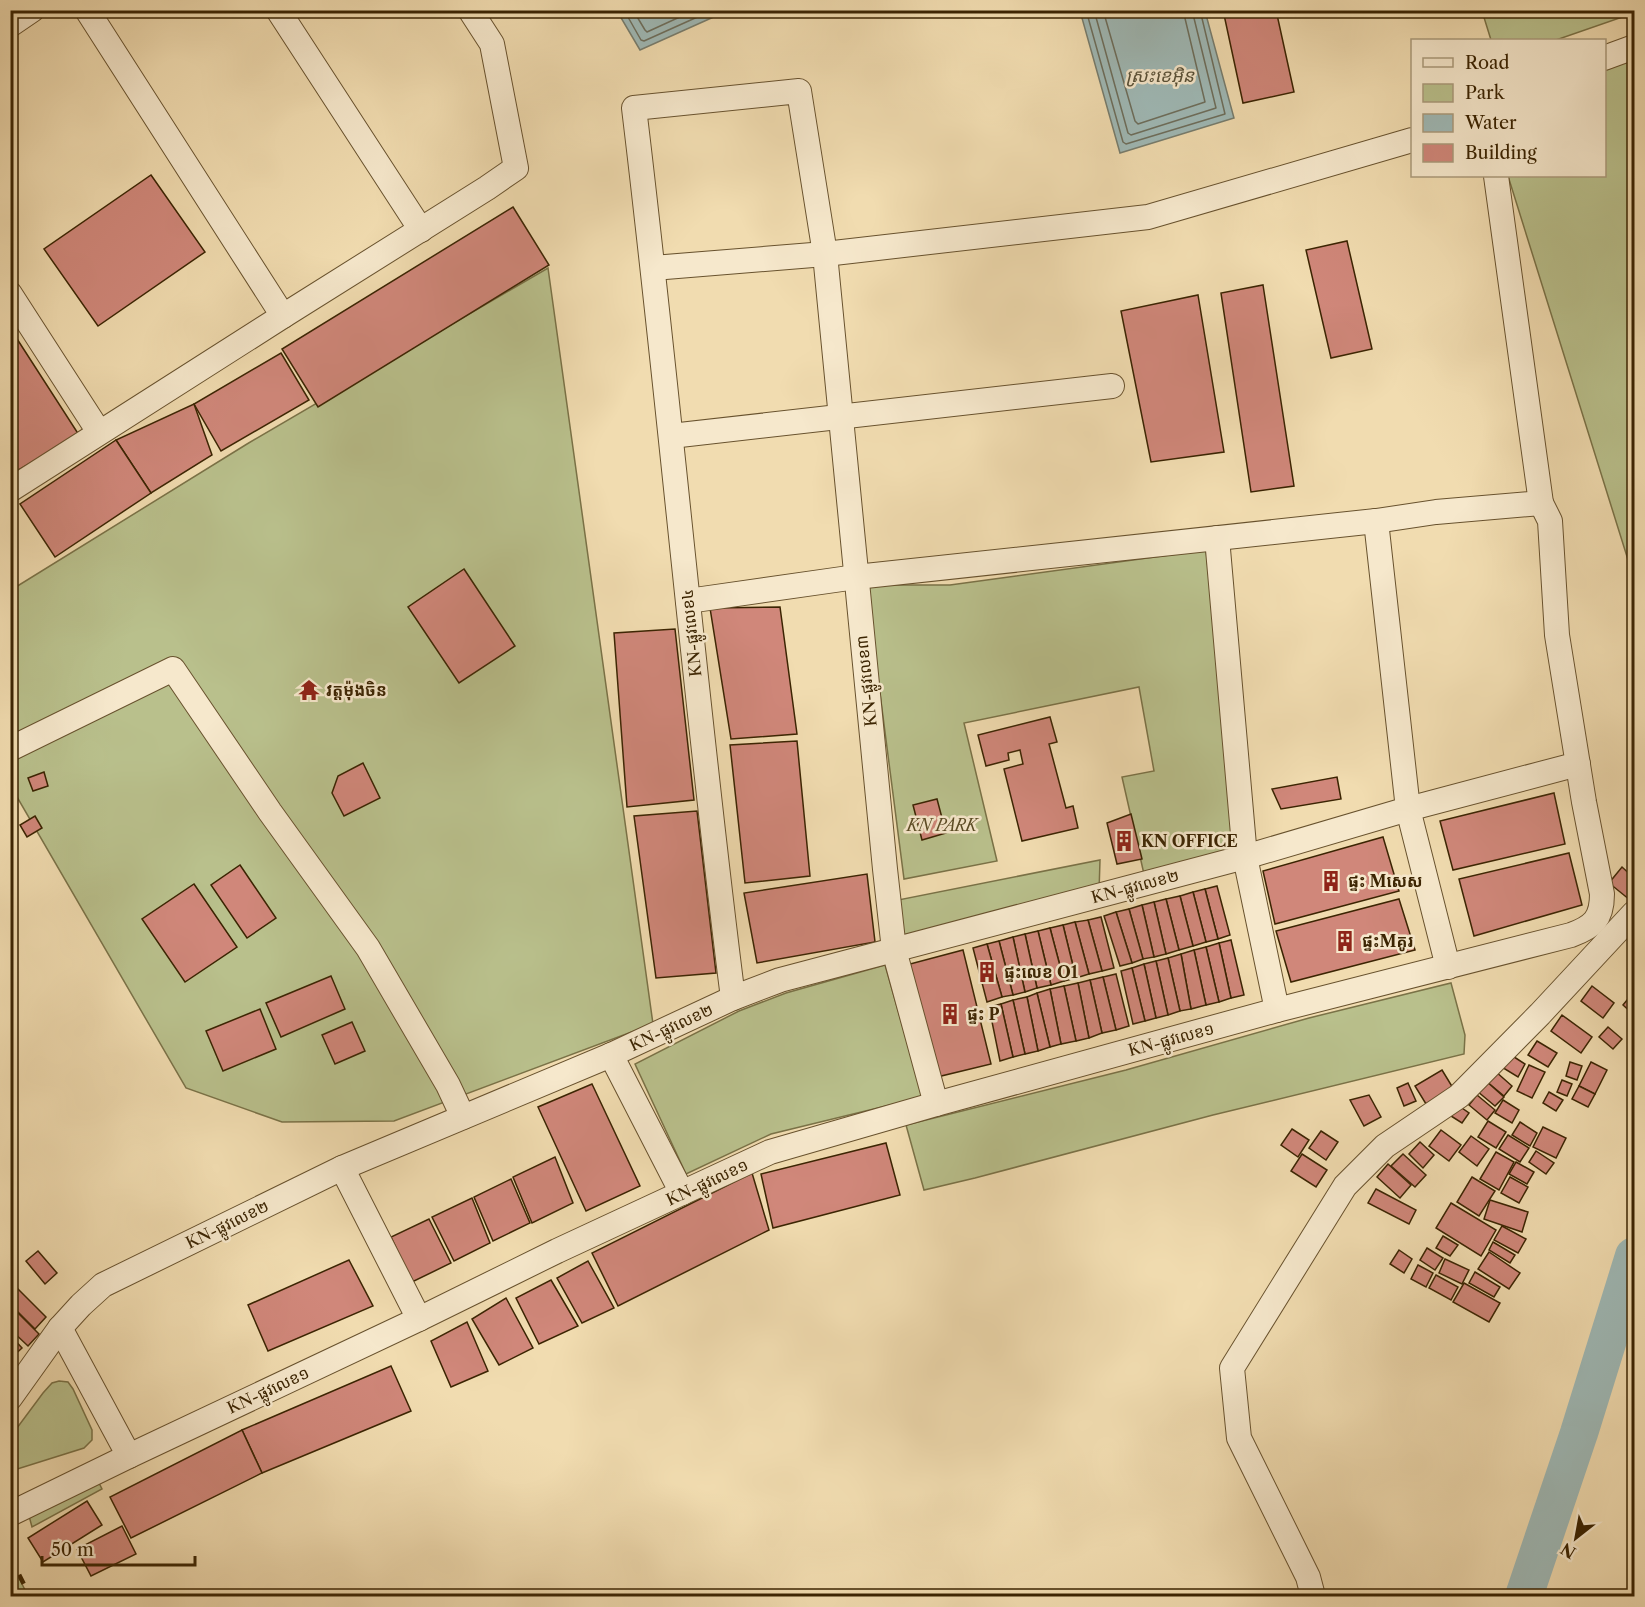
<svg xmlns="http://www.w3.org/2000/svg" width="1645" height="1607" viewBox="0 0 1645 1607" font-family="'Libre Caslon Text','Noto Sans Khmer',serif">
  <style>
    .green { fill: #b9c08c; stroke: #7a7247; stroke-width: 1.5 }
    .water { fill: #9fb9b6; stroke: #777d6e; stroke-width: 1.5 }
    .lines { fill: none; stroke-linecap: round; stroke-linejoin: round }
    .shore { stroke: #6d6e5c; stroke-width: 1.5 }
    .river { stroke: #9fb9b6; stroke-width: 38 }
    .building { fill: #d0877a; stroke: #3b2402; stroke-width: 1.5 }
    .street-casing { stroke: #68522e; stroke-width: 26 }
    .street { stroke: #f6e8cc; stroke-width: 24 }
    .rail { stroke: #3b2402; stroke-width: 4.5; stroke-dasharray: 10 10; stroke-linecap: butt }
    .labels { text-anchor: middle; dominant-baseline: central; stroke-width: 5; stroke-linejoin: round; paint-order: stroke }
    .street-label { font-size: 16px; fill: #3b2402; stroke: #f6e8cc }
    .poi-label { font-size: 16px; font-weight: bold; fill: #3b2402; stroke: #f6e8cc; text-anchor: start }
    .park-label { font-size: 16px; font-style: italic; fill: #5a4b24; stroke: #f6e8cc }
    .water-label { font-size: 18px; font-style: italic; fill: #595138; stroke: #f6e8cc }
  </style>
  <rect width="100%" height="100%" fill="#f1dcb0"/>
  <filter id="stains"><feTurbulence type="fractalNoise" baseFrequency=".00333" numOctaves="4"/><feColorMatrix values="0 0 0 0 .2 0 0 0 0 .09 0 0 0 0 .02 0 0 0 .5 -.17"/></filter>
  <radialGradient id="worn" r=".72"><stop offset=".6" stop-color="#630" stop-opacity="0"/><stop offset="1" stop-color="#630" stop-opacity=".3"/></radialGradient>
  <!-- green -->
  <g class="green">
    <path d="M1634 10V13L1556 40H1491L1482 11Z"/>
    <path d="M1634 49V561L1629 563 1508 176H1604L1605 61Z"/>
    <path d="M548 268 653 1024 394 1121 282 1122 186 1088 13 790 11 791V590L247 444Z"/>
    <path d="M1206 550 1239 854 1146 883 1122 777 1154 771 1139 687 964 723 997 861 904 879 866 585H950Z"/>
    <path d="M1100 860 1099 892 902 941 898 900Z"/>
    <path d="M885 965 923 1097 771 1134 686 1174 635 1064 739 1011 786 993Z"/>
    <path d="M1451 983 1465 1035 1464 1054 1213 1115 975 1178 924 1190 906 1125 1126 1070 1309 1018Z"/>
    <path d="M59 1381 68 1382 73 1389 92 1430V1440L84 1448 11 1471V1436L43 1393 52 1383Z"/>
    <path d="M98 1481 102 1489 32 1527 29 1516Z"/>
    <path d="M10 1560 28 1596H11Z"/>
  </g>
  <!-- water -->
  <g class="water">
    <path d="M617 11H727L640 50Z"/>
    <path d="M1080 11H1205L1234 118 1120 153Z"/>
  </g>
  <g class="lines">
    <!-- shore -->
    <g class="shore">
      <path d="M624 10 641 40 644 41 713 10"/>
      <path d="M633 10 645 30 647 32 695 10"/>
      <path d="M1086 10 1123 142 1126 144 1225 114 1200 10"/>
      <path d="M1094 10 1128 133 1131 135 1216 108 1192 10"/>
      <path d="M1103 10 1135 121 1138 124 1205 102 1183 10"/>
    </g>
    <!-- river -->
    <path class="river" d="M1524 1596 1579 1433 1634 1256"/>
  </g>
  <!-- building -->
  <g class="building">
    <path d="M1223 10H1276L1294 92 1243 103Z"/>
    <path d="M151 175 205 252 98 326 44 249Z"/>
    <path d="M513 207 549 265 318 407 282 349Z"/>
    <path d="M1347 241 1372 349 1331 358 1306 250Z"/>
    <path d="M1263 285 1294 486 1251 492 1221 293Z"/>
    <path d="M1198 295 1224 452 1151 462 1121 311Z"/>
    <path d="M10 328 79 435 10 475Z"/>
    <path d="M281 353 309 400 221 451 194 404Z"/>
    <path d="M194 404 212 455 151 493 116 440Z"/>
    <path d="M116 440 151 493 55 557 20 504Z"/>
    <path d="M464 569 515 646 459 683 408 607Z"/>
    <path d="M780 607 797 734 731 739 710 608Z"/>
    <path d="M675 629 694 800 627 807 614 633Z"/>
    <path d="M1050 717 1057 742 1049 744 1066 808 1073 806 1078 828 1022 841 1004 769 1023 764 1020 750 1008 753 1009 760 986 766 978 735Z"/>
    <path d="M797 741 810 876 745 883 730 745Z"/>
    <path d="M363 763 380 798 344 816 332 793 338 776Z"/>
    <path d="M44 772 48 786 33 791 28 778Z"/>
    <path d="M1337 777 1341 799 1281 809 1272 789Z"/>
    <path d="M1554 793 1565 844 1453 870 1440 821Z"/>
    <path d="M937 799 946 833 922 840 913 805Z"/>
    <path d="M697 811 716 973 656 978 634 816Z"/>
    <path d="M1131 814 1142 859 1117 864 1107 823Z"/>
    <path d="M35 816 42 828 27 837 20 825Z"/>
    <path d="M1383 837 1399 891 1275 924 1263 871Z"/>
    <path d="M1569 853 1582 905 1474 936 1459 879Z"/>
    <path d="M240 865 276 918 247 938 211 885Z"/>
    <path d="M1622 867 1634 878V895L1630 900 1609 883Z"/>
    <path d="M867 874 875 942 757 963 744 893Z"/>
    <path d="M194 884 237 947 185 982 142 919Z"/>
    <path d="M1217 886 1230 935 1218 939 1205 889Z"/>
    <path d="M1205 889 1218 939 1206 942 1193 892Z"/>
    <path d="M1193 892 1206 942 1193 946 1180 896Z"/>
    <path d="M1180 896 1193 946 1179 950 1166 899Z"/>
    <path d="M1166 899 1179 950 1166 954 1154 902Z"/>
    <path d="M1399 899 1415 950 1291 982 1276 931Z"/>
    <path d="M1154 902 1166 954 1154 957 1142 905Z"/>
    <path d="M1142 905 1154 957 1143 959 1129 909Z"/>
    <path d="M1129 909 1143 959 1132 963 1116 912Z"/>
    <path d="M1116 912 1132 963 1120 966 1104 916Z"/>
    <path d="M1101 917 1114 968 1102 971 1088 920Z"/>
    <path d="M1088 920 1102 971 1089 974 1075 922Z"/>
    <path d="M1075 922 1089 974 1076 978 1063 925Z"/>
    <path d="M1063 925 1076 978 1064 981 1050 928Z"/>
    <path d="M1050 928 1064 981 1051 985 1038 931Z"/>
    <path d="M1038 931 1051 985 1037 988 1025 934Z"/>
    <path d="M1025 934 1037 988 1025 992 1013 937Z"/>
    <path d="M1013 937 1025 992 1013 995 999 941Z"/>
    <path d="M1231 940 1244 995 1231 998 1219 943Z"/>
    <path d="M999 941 1013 995 1002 997 987 944Z"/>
    <path d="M1219 943 1231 998 1219 1002 1206 947Z"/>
    <path d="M987 944 1002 997 987 1002 973 948Z"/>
    <path d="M1206 947 1219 1002 1206 1005 1194 950Z"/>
    <path d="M963 950 991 1064 937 1077 910 964Z"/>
    <path d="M1194 950 1206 1005 1191 1009 1181 954Z"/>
    <path d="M1181 954 1191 1009 1180 1011 1168 958Z"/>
    <path d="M1168 958 1180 1011 1168 1015 1156 961Z"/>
    <path d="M1156 961 1168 1015 1156 1018 1144 964Z"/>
    <path d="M1144 964 1156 1018 1145 1021 1132 968Z"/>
    <path d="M1132 968 1145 1021 1133 1024 1121 971Z"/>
    <path d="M1116 974 1129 1026 1116 1030 1103 977Z"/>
    <path d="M331 976 345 1009 281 1037 266 1003Z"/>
    <path d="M1103 977 1116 1030 1102 1033 1090 980Z"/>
    <path d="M1090 980 1102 1033 1089 1038 1078 983Z"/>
    <path d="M1078 983 1089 1038 1076 1041 1064 986Z"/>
    <path d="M1064 986 1076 1041 1061 1044 1050 989Z"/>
    <path d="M1592 986 1614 1003 1603 1018 1581 1001Z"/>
    <path d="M1050 989 1061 1044 1050 1047 1037 993Z"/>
    <path d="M1037 993 1050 1047 1038 1051 1027 997Z"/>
    <path d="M1632 994 1634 997V1015L1623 1005Z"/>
    <path d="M1027 997 1038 1051 1025 1054 1013 1000Z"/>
    <path d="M1013 1000 1025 1054 1013 1057 1001 1004Z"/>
    <path d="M1001 1004 1013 1057 1000 1061 989 1007Z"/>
    <path d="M260 1009 276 1049 223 1071 206 1031Z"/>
    <path d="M1562 1015 1592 1037 1581 1053 1551 1031Z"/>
    <path d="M352 1022 365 1051 335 1064 322 1035Z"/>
    <path d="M1608 1027 1622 1039 1613 1049 1599 1037Z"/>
    <path d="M1537 1041 1557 1053 1548 1067 1528 1055Z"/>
    <path d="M1508 1053 1525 1064 1518 1077 1500 1066Z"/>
    <path d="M1570 1062 1582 1066 1577 1080 1566 1076Z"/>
    <path d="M1591 1062 1607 1070 1595 1094 1579 1086Z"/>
    <path d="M1529 1065 1545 1072 1532 1098 1517 1091Z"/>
    <path d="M1442 1070 1453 1088 1426 1104 1415 1086Z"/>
    <path d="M1495 1071 1512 1086 1504 1096 1486 1081Z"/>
    <path d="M1562 1080 1572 1084 1567 1096 1557 1092Z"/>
    <path d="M1486 1081 1504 1097 1495 1106 1477 1091Z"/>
    <path d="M1408 1083 1416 1101 1404 1106 1397 1088Z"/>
    <path d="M592 1084 640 1186 586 1211 538 1107Z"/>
    <path d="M1579 1086 1595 1094 1588 1107 1572 1099Z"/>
    <path d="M1549 1092 1563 1100 1556 1111 1543 1103Z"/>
    <path d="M1369 1095 1381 1117 1364 1126 1350 1100Z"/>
    <path d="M1477 1095 1495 1110 1487 1120 1469 1105Z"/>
    <path d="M1503 1100 1519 1110 1512 1123 1495 1113Z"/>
    <path d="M1459 1106 1469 1113 1462 1123 1451 1116Z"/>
    <path d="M1488 1121 1506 1132 1496 1148 1478 1137Z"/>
    <path d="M1520 1122 1537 1133 1530 1146 1512 1135Z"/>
    <path d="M1543 1127 1566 1138 1556 1158 1533 1147Z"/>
    <path d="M1292 1129 1309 1140 1298 1157 1281 1145Z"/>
    <path d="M1441 1130 1461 1145 1449 1161 1429 1146Z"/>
    <path d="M1321 1131 1338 1142 1326 1160 1309 1148Z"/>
    <path d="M1508 1135 1529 1148 1520 1162 1499 1149Z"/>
    <path d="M1471 1136 1489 1149 1477 1166 1459 1152Z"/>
    <path d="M1420 1142 1434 1155 1423 1168 1409 1154Z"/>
    <path d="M886 1143 900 1195 773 1228 761 1174Z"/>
    <path d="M1536 1151 1554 1163 1546 1174 1529 1162Z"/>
    <path d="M1496 1152 1514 1162 1499 1190 1480 1179Z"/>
    <path d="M1302 1154 1327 1170 1316 1187 1291 1171Z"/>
    <path d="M1403 1154 1426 1175 1415 1187 1391 1166Z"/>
    <path d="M555 1157 573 1203 532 1223 513 1177Z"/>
    <path d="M1516 1162 1534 1172 1527 1184 1509 1174Z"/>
    <path d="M1388 1164 1411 1185 1400 1198 1377 1177Z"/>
    <path d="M752 1173 769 1230 618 1306 592 1253Z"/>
    <path d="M1472 1177 1495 1191 1479 1216 1457 1202Z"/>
    <path d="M1510 1177 1528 1187 1519 1203 1501 1193Z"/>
    <path d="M511 1179 530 1223 493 1241 474 1197Z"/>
    <path d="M1376 1189 1416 1210 1409 1224 1368 1203Z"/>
    <path d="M472 1198 490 1243 454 1261 432 1217Z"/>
    <path d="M1490 1200 1528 1212 1522 1232 1484 1219Z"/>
    <path d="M1451 1203 1496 1230 1481 1256 1436 1228Z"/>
    <path d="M429 1219 451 1263 412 1282 391 1237Z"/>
    <path d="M1502 1226 1526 1239 1518 1253 1494 1240Z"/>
    <path d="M1443 1236 1458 1245 1450 1256 1436 1248Z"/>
    <path d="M1493 1242 1515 1255 1510 1263 1489 1250Z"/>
    <path d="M1427 1248 1443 1258 1435 1270 1420 1260Z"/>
    <path d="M1399 1250 1412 1259 1404 1273 1390 1264Z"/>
    <path d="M38 1251 57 1273 45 1284 26 1261Z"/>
    <path d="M1489 1252 1520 1273 1509 1289 1478 1269Z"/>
    <path d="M1445 1259 1469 1270 1462 1284 1439 1273Z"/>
    <path d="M349 1260 373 1306 268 1351 248 1305Z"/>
    <path d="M588 1261 614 1308 582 1323 557 1278Z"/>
    <path d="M1418 1265 1433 1273 1426 1287 1411 1279Z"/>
    <path d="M1475 1272 1500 1287 1494 1297 1469 1283Z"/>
    <path d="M1436 1275 1458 1287 1451 1300 1429 1288Z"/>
    <path d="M551 1280 578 1326 539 1344 516 1298Z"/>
    <path d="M1464 1283 1500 1303 1489 1322 1453 1302Z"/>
    <path d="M17 1288 46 1317 35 1329 10 1304V1295Z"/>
    <path d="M506 1298 533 1348 499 1365 472 1319Z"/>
    <path d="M11 1306 39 1334 28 1346 10 1329Z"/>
    <path d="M467 1322 488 1371 451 1387 431 1341Z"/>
    <path d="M10 1335 22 1348 10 1359Z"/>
    <path d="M391 1366 411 1411 262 1473 242 1430Z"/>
    <path d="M242 1430 262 1473 131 1538 110 1497Z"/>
    <path d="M87 1501 102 1525 43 1562 28 1538Z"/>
    <path d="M122 1526 136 1554 91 1576 77 1549Z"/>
  </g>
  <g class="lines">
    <defs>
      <g id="street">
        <path d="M87 10 283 316"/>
        <path d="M278 10 421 230"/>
        <path d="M10 25 32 10"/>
        <path d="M1604 58 1634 47"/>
        <path d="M1496 176 1541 503"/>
        <path d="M653 268 825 254 1148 217 1412 140"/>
        <path d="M10 294 99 432"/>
        <path d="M671 436 1112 386"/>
        <path d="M10 490 283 316 487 188 516 168 492 44 470 10"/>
        <path d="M1376 521 1408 809 1448 967"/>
        <path d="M1217 538 1245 857 1277 1010"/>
        <path d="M10 749 173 669 270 812 368 948 448 1085 463 1117"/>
        <path d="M733 998C695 702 670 404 634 108L799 91 825 254 885 869 894 950 936 1104"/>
        <path d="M611 1055 682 1193"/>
        <path d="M342 1168 419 1319"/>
        <path d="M60 1328 129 1456"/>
        <path d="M10 1398 60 1328 81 1305 103 1285 342 1168 611 1055 733 998 780 980 1245 857 1408 809 1578 764"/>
        <path d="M10 1514 129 1456 419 1319 557 1251 770 1152 936 1104 1277 1010 1571 935C1593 927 1602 919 1602 894L1584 802 1557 635 1550 521 1541 503 1436 512 1376 521 856 577 688 601"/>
        <path d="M1313 1596 1308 1577 1239 1438 1232 1368 1345 1186 1385 1146 1459 1096 1540 1014 1634 913"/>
      </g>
    </defs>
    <!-- street casing -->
    <use href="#street" class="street-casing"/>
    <!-- street -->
    <use href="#street" class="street"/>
    <!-- rail -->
    <path class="rail" d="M10 1557 30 1596"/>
  </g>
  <!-- icons -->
  <defs>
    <symbol id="temple-bare" viewBox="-9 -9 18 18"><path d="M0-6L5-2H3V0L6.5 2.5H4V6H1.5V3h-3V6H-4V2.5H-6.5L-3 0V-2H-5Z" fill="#8f2418" stroke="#f6e8cc" stroke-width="2.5" paint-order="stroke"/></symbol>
    <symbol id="building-bare" viewBox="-9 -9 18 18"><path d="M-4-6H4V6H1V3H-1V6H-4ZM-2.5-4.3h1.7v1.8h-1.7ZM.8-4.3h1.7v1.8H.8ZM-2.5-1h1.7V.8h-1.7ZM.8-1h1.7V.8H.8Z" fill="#8f2418" stroke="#f6e8cc" stroke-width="2.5" paint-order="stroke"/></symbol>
  </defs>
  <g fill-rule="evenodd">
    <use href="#temple-bare" x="294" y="675" width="30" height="30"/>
    <use href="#building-bare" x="1109" y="826" width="30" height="30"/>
    <use href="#building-bare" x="1316" y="866" width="30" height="30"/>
    <use href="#building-bare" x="1330" y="926" width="30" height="30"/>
    <use href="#building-bare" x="972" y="957" width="30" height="30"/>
    <use href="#building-bare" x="935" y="999" width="30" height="30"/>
  </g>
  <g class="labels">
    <!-- street labels -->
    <g class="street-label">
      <text transform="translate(691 633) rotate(-96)">KN-ផ្លូវលេខ៤</text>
      <text transform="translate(866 681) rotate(-96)">KN-ផ្លូវលេខ៣</text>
      <text transform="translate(1135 886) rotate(-15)">KN-ផ្លូវលេខ២</text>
      <text transform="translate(671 1027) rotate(-25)">KN-ផ្លូវលេខ២</text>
      <text transform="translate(1171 1039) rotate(-15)">KN-ផ្លូវលេខ១</text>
      <text transform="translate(707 1182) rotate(-25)">KN-ផ្លូវលេខ១</text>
      <text transform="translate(227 1224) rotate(-26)">KN-ផ្លូវលេខ២</text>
      <text transform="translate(268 1390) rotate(-25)">KN-ផ្លូវលេខ១</text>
    </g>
    <!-- poi labels -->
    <g class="poi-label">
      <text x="326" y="690">វត្តម៉ុងចិន</text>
      <text x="1141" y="841">KN OFFICE</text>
      <text x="1348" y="881">ផ្ទះ Mសេស</text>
      <text x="1362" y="941">ផ្ទះMគូរ</text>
      <text x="1004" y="972">ផ្ទះលេខ O1</text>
      <text x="967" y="1014">ផ្ទះ P</text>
    </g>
    <!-- park labels -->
    <g class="park-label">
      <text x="942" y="825">KN PARK</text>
    </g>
    <!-- water labels -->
    <g class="water-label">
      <text x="1160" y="76">ស្រះខេអ៊ិន</text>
    </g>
  </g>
  <!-- margin -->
  <rect width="1645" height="1607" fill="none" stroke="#f1dcb0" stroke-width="36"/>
  <rect x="12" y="12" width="1621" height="1583" fill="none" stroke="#3b2402" stroke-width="3"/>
  <rect x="18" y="18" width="1609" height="1571" fill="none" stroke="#3b2402" stroke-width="1.5"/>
  <!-- legend -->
  <rect x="1411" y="39" width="195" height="138" fill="#f6e8cc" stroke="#ab9a7b" stroke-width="1.5"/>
  <rect x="1423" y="58" width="30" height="9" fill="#f6e8cc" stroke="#ab9a7b" stroke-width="1.5"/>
  <text x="1465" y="69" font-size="18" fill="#3b2402">Road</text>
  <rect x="1423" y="84" width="30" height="18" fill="#b9c08c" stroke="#ab9a7b" stroke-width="1.5"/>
  <text x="1465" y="99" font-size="18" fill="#3b2402">Park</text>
  <rect x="1423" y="114" width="30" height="18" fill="#9fb9b6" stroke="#ab9a7b" stroke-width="1.5"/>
  <text x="1465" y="129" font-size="18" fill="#3b2402">Water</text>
  <rect x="1423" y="144" width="30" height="18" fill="#d0877a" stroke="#ab9a7b" stroke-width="1.5"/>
  <text x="1465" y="159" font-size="18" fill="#3b2402">Building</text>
  <!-- north arrow -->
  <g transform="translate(1576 1538) rotate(211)" stroke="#f6e8cc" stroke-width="4.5" paint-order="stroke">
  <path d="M0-4.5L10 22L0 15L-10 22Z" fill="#3b2402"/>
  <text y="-9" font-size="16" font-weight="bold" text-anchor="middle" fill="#3b2402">N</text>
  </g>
  <!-- scale -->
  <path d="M42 1556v9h153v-9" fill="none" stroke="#3b2402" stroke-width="3"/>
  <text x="51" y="1556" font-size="18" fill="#3b2402" stroke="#f6e8cc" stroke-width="4.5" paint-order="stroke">50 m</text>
  <rect width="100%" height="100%" filter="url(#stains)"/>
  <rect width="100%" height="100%" fill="url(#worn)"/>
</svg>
